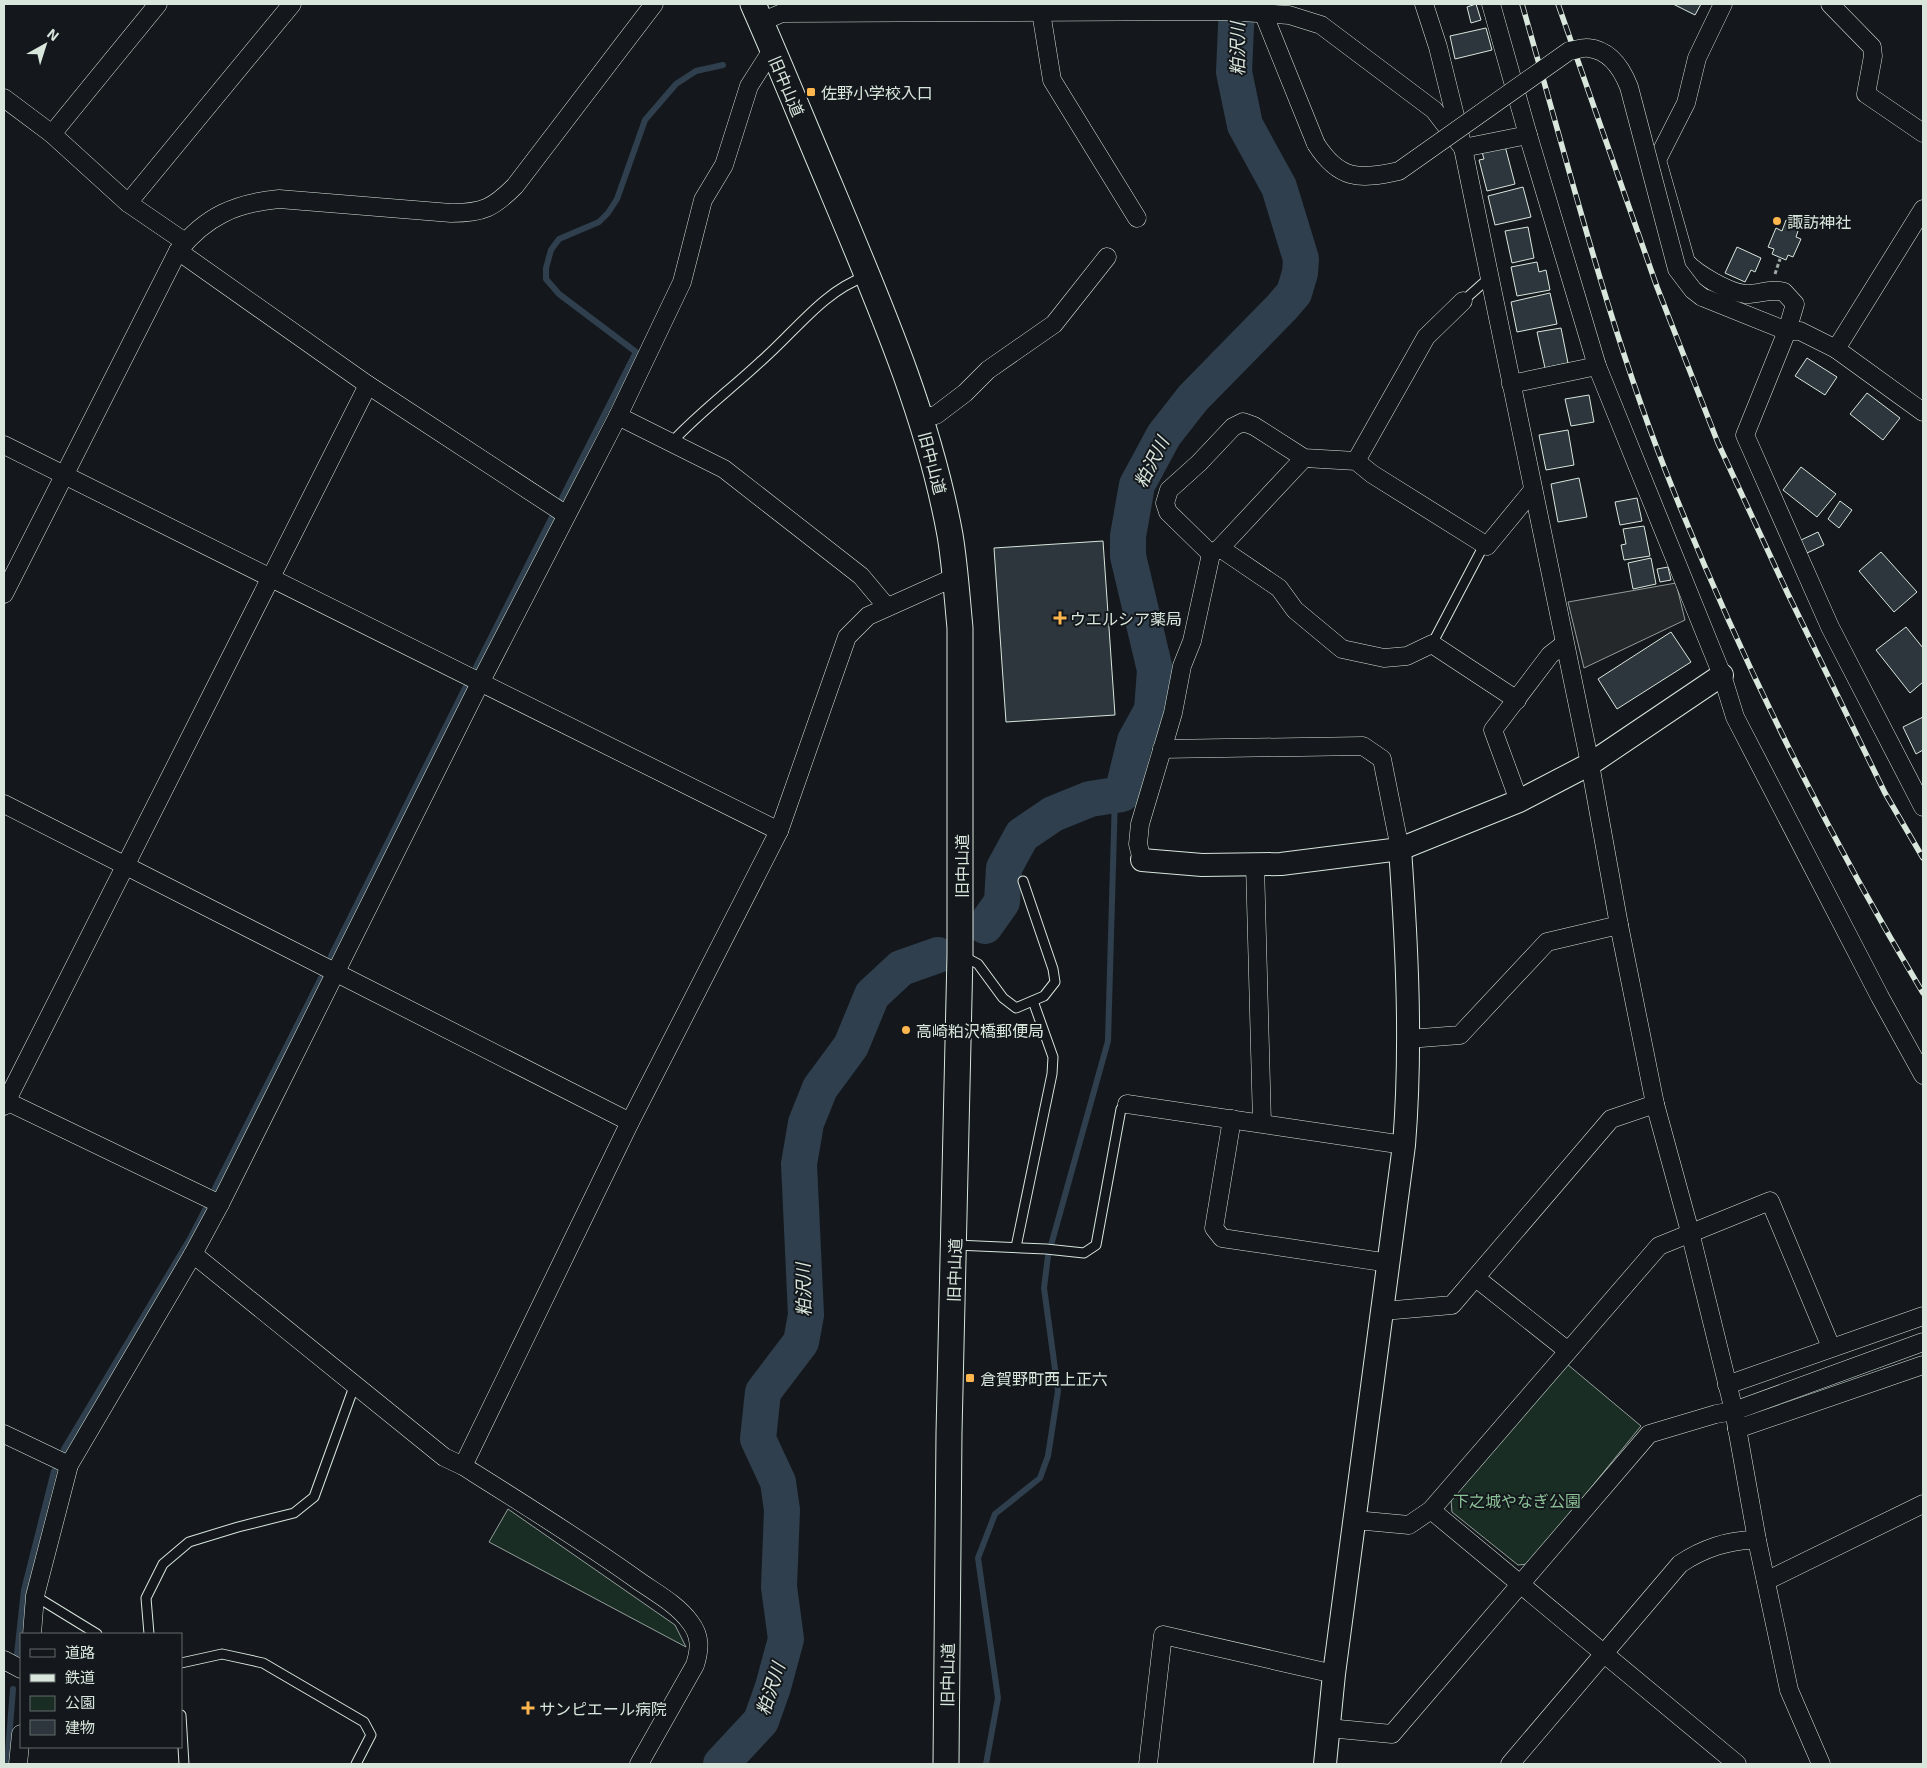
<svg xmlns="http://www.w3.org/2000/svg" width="1927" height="1768" viewBox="0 0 1927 1768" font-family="'Exo 2','Noto Sans JP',sans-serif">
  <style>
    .green { fill: #1a2d24; stroke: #939e99 }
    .parking { fill: #24282b; stroke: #939e99 }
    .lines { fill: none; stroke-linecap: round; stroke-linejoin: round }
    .stream { stroke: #2f3f4d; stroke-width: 6 }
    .river { stroke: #2f3f4d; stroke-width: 36 }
    .building { fill: #2c363c; stroke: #d8e6dc }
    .service-casing { stroke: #d8e6dc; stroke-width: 11 }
    .minor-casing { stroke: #d8e6dc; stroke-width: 19 }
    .tertiary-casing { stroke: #d8e6dc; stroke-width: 24 }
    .secondary-casing { stroke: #d8e6dc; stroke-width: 27 }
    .path { stroke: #9da8a2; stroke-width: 3; stroke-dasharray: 4 2.5; stroke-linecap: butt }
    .service { stroke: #14181c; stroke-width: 9 }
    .minor { stroke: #14181c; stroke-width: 18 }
    .tertiary { stroke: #14181c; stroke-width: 22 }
    .secondary { stroke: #14181c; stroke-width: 25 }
    .rail-casing { stroke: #d8e6dc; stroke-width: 5.5 }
    .rail { stroke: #14181c; stroke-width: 4; stroke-dasharray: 11; stroke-linecap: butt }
    .minor-bridge-casing { stroke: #d8e6dc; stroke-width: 19; stroke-linecap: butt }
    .minor-bridge { stroke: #14181c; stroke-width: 18 }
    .poi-dot { fill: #ffb74d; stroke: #14181c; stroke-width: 2 }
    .labels { text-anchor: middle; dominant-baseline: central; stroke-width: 4; stroke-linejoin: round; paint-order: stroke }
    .street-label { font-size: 16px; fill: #d8e6dc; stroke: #14181c }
    .poi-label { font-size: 16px; fill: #d8e6dc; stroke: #14181c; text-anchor: start }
    .park-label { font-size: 16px; fill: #8ac095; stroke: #14181c }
    .water-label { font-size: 18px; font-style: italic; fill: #d8e6dc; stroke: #14181c }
  </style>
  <rect width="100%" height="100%" fill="#14181c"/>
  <!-- green -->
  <g class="green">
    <path d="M1567 1364 1641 1426 1529 1564 1518 1565 1452 1512 1451 1500Z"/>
    <path d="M508 1509 675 1625 686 1647 489 1542Z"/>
  </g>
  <!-- parking -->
  <path class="parking" d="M1676 583 1685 620 1584 668 1568 602Z"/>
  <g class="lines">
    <!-- stream -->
    <g class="stream">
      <path d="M562 498 636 352 559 294 546 279V268L551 250 559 239 599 222 608 213 617 199 645 120 676 84 696 71 723 65"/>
      <path d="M476 667 552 517"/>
      <path d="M331 956 465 688"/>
      <path d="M215 1188 321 978"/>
      <path d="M64 1449 191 1237 205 1210"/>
      <path d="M17 1654 24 1590 54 1471"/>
      <path d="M7 1764 13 1689"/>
      <path d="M986 1764 998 1698 978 1558 995 1514 1040 1478 1048 1456 1058 1391 1044 1288 1048 1256 1108 1041 1115 796"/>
    </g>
    <!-- river -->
    <g class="river">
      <path d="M985 926 1002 902 1004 868 1022 835 1053 814 1090 799 1122 794 1135 741 1152 710 1155 670 1128 556V536L1137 485 1164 435 1193 398 1282 307 1294 293 1300 273 1301 259 1279 187 1245 125 1234 72 1237 4"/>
      <path d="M721 1764 761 1721 773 1687 786 1639 779 1587 782 1510 778 1482 758 1439 763 1392 801 1342 806 1315 799 1164 806 1123 820 1088 851 1046 872 995 901 968 938 955"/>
    </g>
  </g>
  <!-- building -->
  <g class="building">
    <path d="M1476 4 1481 20 1471 23 1467 7Z"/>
    <path d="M1673 4H1701L1695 15Z"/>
    <path d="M1486 28 1492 50 1455 59 1450 36Z"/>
    <path d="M1505 146 1515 184 1487 191 1479 160 1484 159 1482 152Z"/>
    <path d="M1523 187 1531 217 1495 225 1488 196Z"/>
    <path d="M1786 220 1800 225 1796 237 1801 239 1793 257 1788 255 1786 260 1772 254 1774 249 1768 247 1776 228 1782 231Z"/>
    <path d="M1528 227 1534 258 1512 263 1505 231Z"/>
    <path d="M1737 247 1761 258 1755 272 1751 270 1745 282 1725 273Z"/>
    <path d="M1537 262 1539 272 1546 270 1550 290 1517 296 1511 267Z"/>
    <path d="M1550 293 1557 324 1517 332 1511 302Z"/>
    <path d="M1561 328 1568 363 1545 368 1537 332Z"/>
    <path d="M1807 358 1837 377 1825 395 1795 376Z"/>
    <path d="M1867 393 1900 418 1883 440 1850 414Z"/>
    <path d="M1589 395 1594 422 1571 426 1565 399Z"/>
    <path d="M1568 430 1574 465 1546 470 1539 435Z"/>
    <path d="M1801 467 1836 494 1817 517 1783 490Z"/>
    <path d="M1579 478 1587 517 1558 522 1551 484Z"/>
    <path d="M1637 498 1642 521 1620 525 1615 502Z"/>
    <path d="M1840 501 1852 510 1839 528 1828 519Z"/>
    <path d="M1644 526 1650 556 1624 560 1621 545 1626 544 1623 529Z"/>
    <path d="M1818 532 1824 545 1807 553 1801 540Z"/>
    <path d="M1103 541 1115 715 1006 722 994 548Z"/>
    <path d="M1881 552 1917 592 1894 612 1859 571Z"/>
    <path d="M1651 558 1656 584 1633 589 1628 563Z"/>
    <path d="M1668 567 1671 580 1660 582 1657 569Z"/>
    <path d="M1906 627 1923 648V682L1910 693 1876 650Z"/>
    <path d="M1671 632 1691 662 1617 709 1598 679Z"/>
    <path d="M1923 717V750L1916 754 1903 727Z"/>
  </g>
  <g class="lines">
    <defs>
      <g id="service">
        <path d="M1463 301 1490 277"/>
        <path d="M672 442C699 413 731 389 760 362 795 332 822 292 866 276"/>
        <path d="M1432 644 1484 545"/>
        <path d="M963 956 978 964 1003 998 1016 1008 1044 996 1055 982 1053 969 1023 881"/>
        <path d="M956 1245 1046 1249 1084 1253 1096 1245 1121 1109 1127 1104"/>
        <path d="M1016 1247 1052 1074 1053 1057 1033 1001"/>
        <path d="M35 1596 97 1634"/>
        <path d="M149 1634 146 1598 163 1564 189 1542 238 1527 294 1513 314 1497 355 1384"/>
        <path d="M181 1663 222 1654 263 1663 364 1722 371 1735 356 1764"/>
        <path d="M181 1715 184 1764"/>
      </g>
      <g id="minor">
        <path d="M1424 4 1438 47 1463 148 1590 764 1619 925 1655 1104 1690 1232 1734 1411 1757 1540 1789 1690 1821 1764"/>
        <path d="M1491 4 1528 135 1597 366 1722 675 1735 717 1880 997 1923 1075"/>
        <path d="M1723 4 1697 58 1686 103 1657 160 1686 262C1697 274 1728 292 1745 294 1758 295 1770 288 1784 292L1795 304 1787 331 1745 435 1830 627 1923 807"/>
        <path d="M1830 4 1872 47 1873 56 1866 94 1923 133"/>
        <path d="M1041 12 1052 80 1137 218"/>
        <path d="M1264 15 1316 144"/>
        <path d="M761 22 782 13 1226 11 1289 15 1321 25 1434 110 1463 148 1528 135"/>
        <path d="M4 98 52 134 128 203 185 242"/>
        <path d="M52 134 158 4"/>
        <path d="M128 203 292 4"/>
        <path d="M178 251 368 385 565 514"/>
        <path d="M1702 297 1787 331H1800L1836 349 1923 209"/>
        <path d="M1836 349 1923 412"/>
        <path d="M1511 384 1597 366"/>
        <path d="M618 416 724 469 861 576 887 607"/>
        <path d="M921 418 936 415 965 393 988 370 1054 324 1107 257"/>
        <path d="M4 445 779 831"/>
        <path d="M1304 458 1220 548 1211 554 1168 512 1165 503 1169 490 1199 463 1233 427 1243 422 1254 426 1304 458 1356 461 1372 474 1487 546 1533 490"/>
        <path d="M1356 461 1426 337 1463 301"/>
        <path d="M1220 548 1279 588 1295 610 1342 649 1384 658 1407 656 1432 644 1517 700"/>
        <path d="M4 594 178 251C206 216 236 203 279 199L451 213C483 213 493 208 515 186L654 4"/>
        <path d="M1162 749 1363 746 1382 759 1400 849"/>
        <path d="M1519 801 1493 730 1550 655 1564 644"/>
        <path d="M4 804 630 1122"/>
        <path d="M1142 860 1138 844 1140 824 1173 713 1182 666 1192 641 1211 554"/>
        <path d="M1255 864 1262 1123"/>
        <path d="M1408 1039 1460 1035 1547 942 1619 925"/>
        <path d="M4 1100 220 1204"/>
        <path d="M1127 1104 1404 1145"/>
        <path d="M4 1106 368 385"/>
        <path d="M1232 1119 1214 1228 1222 1238 1389 1263"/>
        <path d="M193 1254 444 1457 463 1466C522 1503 580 1539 636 1579 654 1592 677 1604 690 1622 701 1636 700 1649 695 1665L639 1764"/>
        <path d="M1476 1278 1568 1351"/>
        <path d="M1383 1311 1452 1305 1611 1119 1655 1104"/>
        <path d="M1727 1385 1923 1316"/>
        <path d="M1737 1429 1923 1365"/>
        <path d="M4 1434 69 1465"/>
        <path d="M463 1466 630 1122 779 831 847 637 868 616 955 577"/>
        <path d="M1431 1510 1737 1764"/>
        <path d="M1355 1520 1409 1525 1431 1510 1659 1246 1770 1201 1831 1347"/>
        <path d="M1766 1581 1923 1504"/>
        <path d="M32 1634 35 1596 69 1465 193 1254 220 1204 480 683 618 416 682 282 703 200 724 165 749 86 772 50"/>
        <path d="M4 1660 21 1669"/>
        <path d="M1328 1728 1392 1734 1649 1434 1716 1414 1734 1411 1923 1342"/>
        <path d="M18 1764 21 1734"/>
        <path d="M1148 1764 1163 1635 1334 1674"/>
        <path d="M1510 1764 1680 1564C1702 1549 1730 1539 1757 1540"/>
      </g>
      <g id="tertiary">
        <path d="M1142 860 1202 865 1281 864 1400 849 1519 801 1590 764 1722 675"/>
        <path d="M1325 1764 1334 1674 1404 1145C1412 1046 1407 948 1400 849"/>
      </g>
      <path id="secondary" d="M753 4C780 65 805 127 831 188 878 301 928 414 950 535 955 565 957 597 960 628V955L949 1433 946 1764"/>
    </defs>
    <!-- service casing -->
    <use href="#service" class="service-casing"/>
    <!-- minor casing -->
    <use href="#minor" class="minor-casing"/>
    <!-- tertiary casing -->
    <use href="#tertiary" class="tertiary-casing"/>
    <!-- secondary casing -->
    <use href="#secondary" class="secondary-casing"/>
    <!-- path -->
    <path class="path" d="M1775 274 1780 259"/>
    <!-- service -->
    <use href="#service" class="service"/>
    <!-- minor -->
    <use href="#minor" class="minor"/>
    <!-- tertiary -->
    <use href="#tertiary" class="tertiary"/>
    <!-- secondary -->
    <use href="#secondary" class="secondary"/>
    <defs>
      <g id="rail">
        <path d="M1522 4C1569 167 1610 334 1674 492 1743 663 1828 835 1923 993"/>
        <path d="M1558 4 1657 287 1718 443 1787 592 1885 793 1923 858"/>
      </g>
    </defs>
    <!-- rail casing -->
    <use href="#rail" class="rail-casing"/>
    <!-- rail -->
    <use href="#rail" class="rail"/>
    <defs>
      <path id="minor-bridge" d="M1316 144C1339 180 1359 180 1399 171L1569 51C1575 50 1583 47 1588 48 1610 50 1622 69 1629 87L1677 269 1693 290 1702 297"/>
    </defs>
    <!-- minor-bridge casing -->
    <use href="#minor-bridge" class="minor-bridge-casing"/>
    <!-- minor-bridge -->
    <use href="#minor-bridge" class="minor-bridge"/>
  </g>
  <!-- markers -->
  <g class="poi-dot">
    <rect x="806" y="87" width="10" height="10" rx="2.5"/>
    <circle cx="1777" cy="221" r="5"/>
    <path d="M1057.5 610.5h5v5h5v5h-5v5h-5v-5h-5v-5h5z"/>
    <circle cx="906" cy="1030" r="5"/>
    <rect x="965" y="1373" width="10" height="10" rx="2.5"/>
    <path d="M525.5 1700.5h5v5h5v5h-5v5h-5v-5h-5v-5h5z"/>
  </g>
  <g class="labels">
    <!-- street labels -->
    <g class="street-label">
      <text transform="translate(787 86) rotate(67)">旧中山道</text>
      <text transform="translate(933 463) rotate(75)">旧中山道</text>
      <text transform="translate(961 866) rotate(-90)">旧中山道</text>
      <text transform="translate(954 1270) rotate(-88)">旧中山道</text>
      <text transform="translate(947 1675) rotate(-89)">旧中山道</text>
    </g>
    <!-- poi labels -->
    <g class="poi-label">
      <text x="821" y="92">佐野小学校入口</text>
      <text x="1787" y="221">諏訪神社</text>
      <text x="1070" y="618">ウエルシア薬局</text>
      <text x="916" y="1030">高崎粕沢橋郵便局</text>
      <text x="980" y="1378">倉賀野町西上正六</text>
      <text x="539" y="1708">サンピエール病院</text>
    </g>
    <!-- park labels -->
    <g class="park-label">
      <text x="1517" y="1500">下之城やなぎ公園</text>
    </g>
    <!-- water labels -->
    <g class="water-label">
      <text transform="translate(1237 49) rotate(-90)">粕沢川</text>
      <text transform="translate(1151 462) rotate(-63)">粕沢川</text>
      <text transform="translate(803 1290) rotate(-91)">粕沢川</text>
      <text transform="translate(770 1689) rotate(-72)">粕沢川</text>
    </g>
  </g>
  <!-- border -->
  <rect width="1927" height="1768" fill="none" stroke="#d8e6dc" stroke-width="10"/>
  <!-- legend -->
  <rect x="20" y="1633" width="162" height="115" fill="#14181c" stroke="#626a69"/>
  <rect x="30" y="1649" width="25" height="8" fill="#14181c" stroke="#626a69"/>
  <text x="65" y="1658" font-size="15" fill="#d8e6dc">道路</text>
  <rect x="30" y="1674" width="25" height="8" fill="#d8e6dc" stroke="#626a69"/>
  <text x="65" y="1683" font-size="15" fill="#d8e6dc">鉄道</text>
  <rect x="30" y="1696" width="25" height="15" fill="#1a2d24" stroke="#626a69"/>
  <text x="65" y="1708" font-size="15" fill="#d8e6dc">公園</text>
  <rect x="30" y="1720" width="25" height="15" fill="#2c363c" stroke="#626a69"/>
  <text x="65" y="1733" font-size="15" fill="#d8e6dc">建物</text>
  <!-- north arrow -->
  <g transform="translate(45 45) rotate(39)" stroke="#14181c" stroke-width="4" paint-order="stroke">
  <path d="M0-4L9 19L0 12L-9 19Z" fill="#d8e6dc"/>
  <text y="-8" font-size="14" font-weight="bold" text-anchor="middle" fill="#d8e6dc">N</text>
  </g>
</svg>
